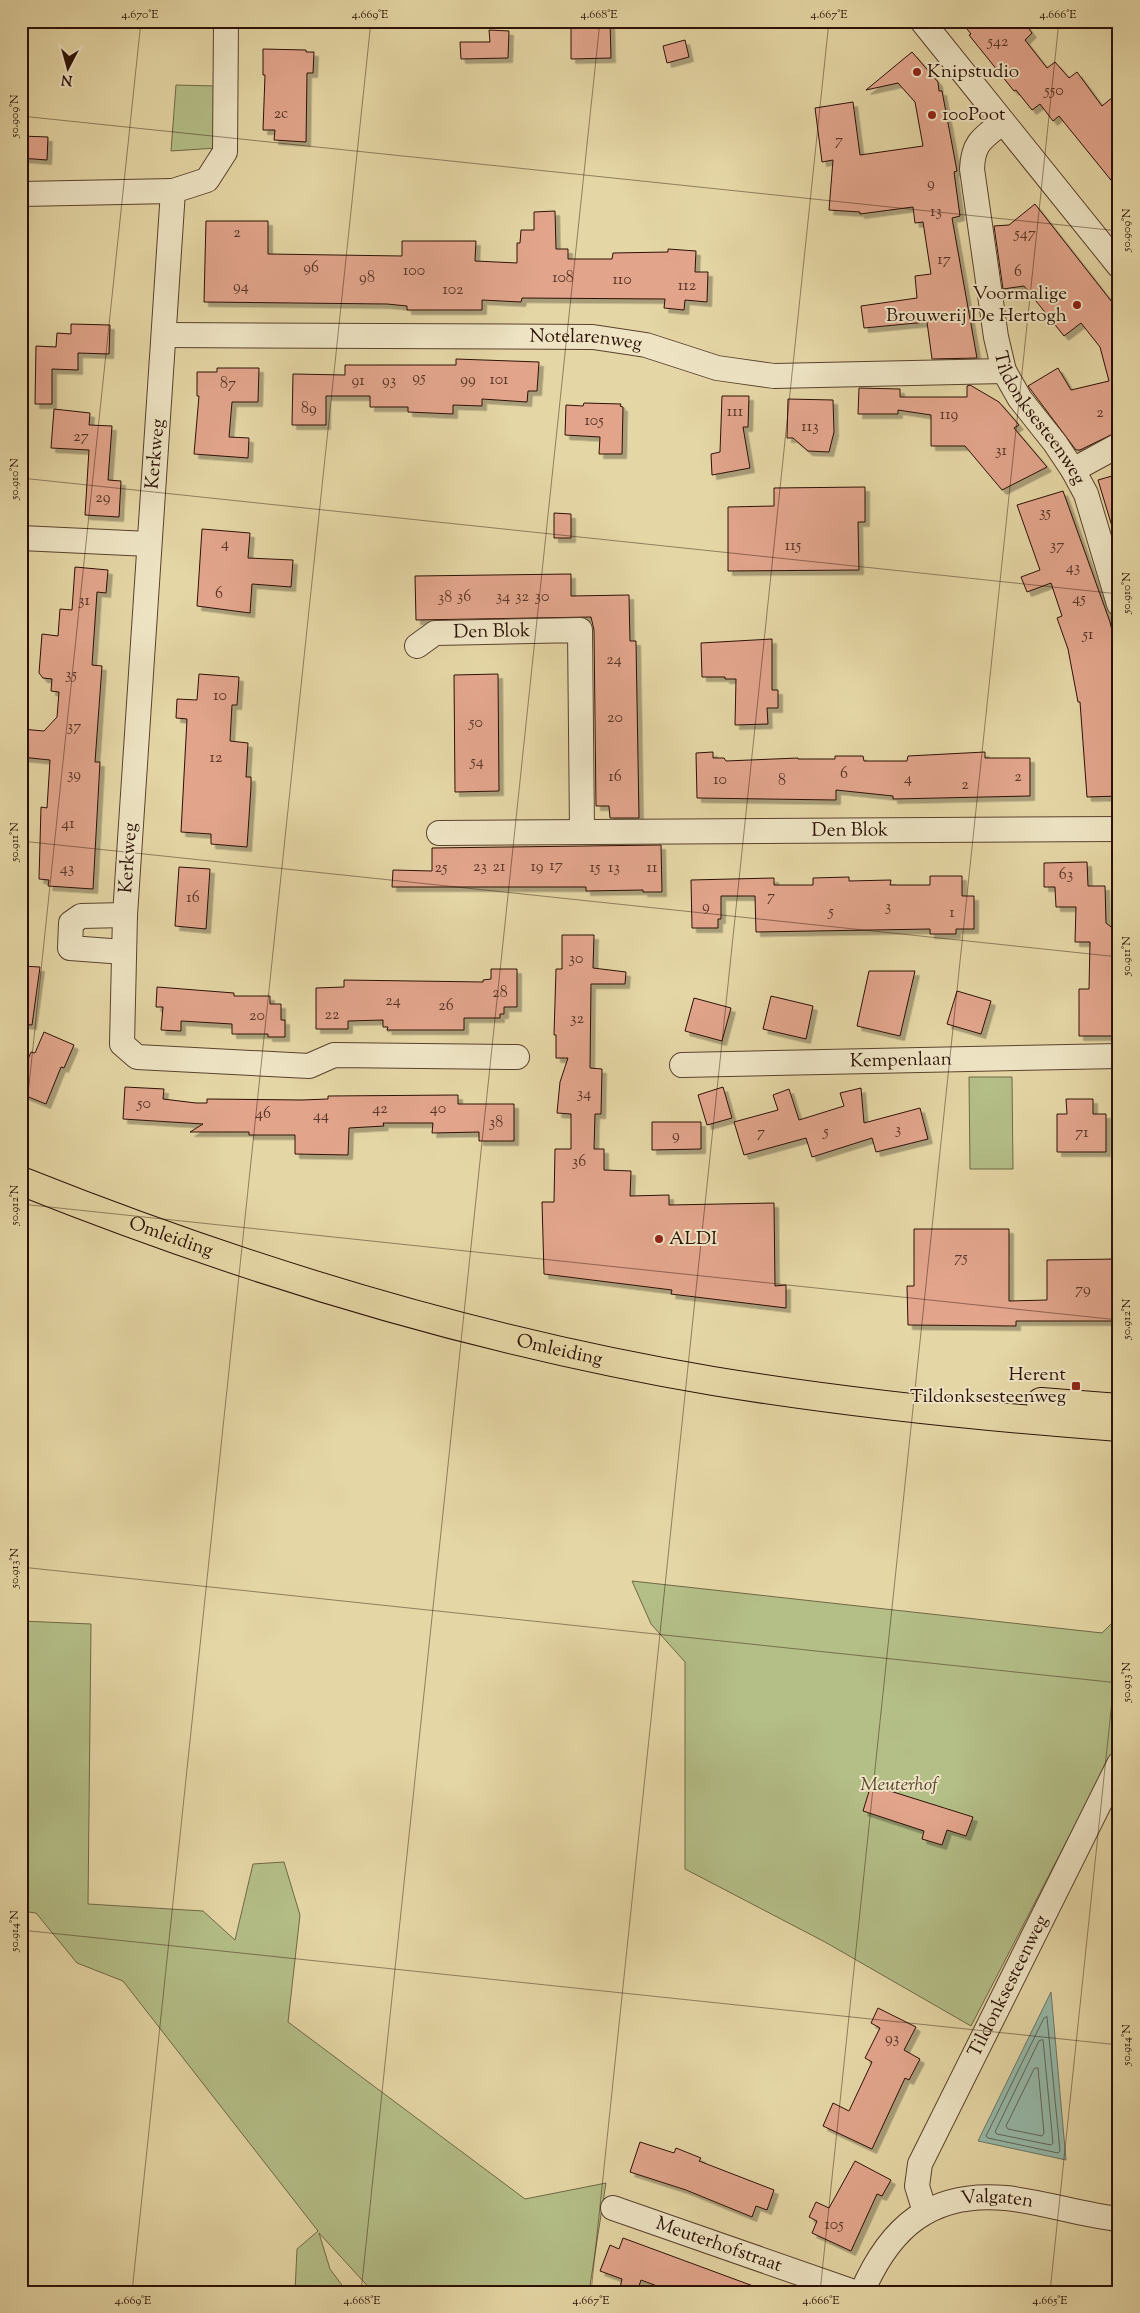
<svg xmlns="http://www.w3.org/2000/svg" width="1140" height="2313" viewBox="0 0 1140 2313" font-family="'Sorts Mill Goudy',serif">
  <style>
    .green { fill: #b4be87; stroke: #706846 }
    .water { fill: #96b9a9; stroke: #6c7668 }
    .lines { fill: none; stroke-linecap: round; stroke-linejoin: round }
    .shore { stroke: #616558; stroke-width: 1 }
    .building { fill: #e2a58c; stroke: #2c1106; filter: url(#shadow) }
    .minor-casing { stroke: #5a422e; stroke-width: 26 }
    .major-casing { stroke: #2c1106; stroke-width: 30 }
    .minor { stroke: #eee4c4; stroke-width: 24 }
    .major { stroke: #e5d6a5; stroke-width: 28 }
    .ticks { fill: none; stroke: #2c1106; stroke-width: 1; stroke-opacity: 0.45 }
    .poi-dot { fill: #8f2418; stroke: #eee4c4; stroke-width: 2 }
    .labels { text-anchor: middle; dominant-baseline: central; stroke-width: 4; stroke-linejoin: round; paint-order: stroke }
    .number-label { font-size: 16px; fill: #5a3628 }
    .poi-label { font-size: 19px; fill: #2c1106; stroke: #eee4c4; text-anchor: start }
    .street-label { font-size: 19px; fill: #2c1106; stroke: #eee4c4 }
    .park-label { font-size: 19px; font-style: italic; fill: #55452d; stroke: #eee4c4 }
    .neatline { fill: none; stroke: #2c1106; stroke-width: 2 }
    .ticks-label { font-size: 12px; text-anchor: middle; fill: #2c1106 }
  </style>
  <defs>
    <filter id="shadow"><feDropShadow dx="4.5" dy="4.5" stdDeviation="0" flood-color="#0004"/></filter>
  </defs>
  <rect width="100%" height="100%" fill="#e5d6a5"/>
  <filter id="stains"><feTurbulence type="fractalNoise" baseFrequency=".004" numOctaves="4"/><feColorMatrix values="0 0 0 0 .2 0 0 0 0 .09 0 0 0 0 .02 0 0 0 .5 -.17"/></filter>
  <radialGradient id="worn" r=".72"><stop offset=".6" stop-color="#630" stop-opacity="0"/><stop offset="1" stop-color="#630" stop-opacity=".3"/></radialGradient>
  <!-- green -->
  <g class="green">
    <path d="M176 85 217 86V148L171 151Z"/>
    <path d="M969 1077H1012L1013 1169H970Z"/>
    <path d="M632 1581 1102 1633 1119 1616V1740L971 2026 825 1942 685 1869V1662L651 1624Z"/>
    <path d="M21 1621 91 1624 88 1904 203 1911 235 1940 253 1864 284 1862 300 1915 288 2022 525 2199 606 2183 589 2292H373L319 2233 330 2269 347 2292H295L297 2249 318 2231 123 1981 77 1963 36 1913 21 1911Z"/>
  </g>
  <!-- water -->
  <path class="water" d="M1051 1992 1066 2160 978 2141Z"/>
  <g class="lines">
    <!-- shore -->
    <g class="shore">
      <path d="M1047 2017 1060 2151 1058 2153 988 2138 986 2136 1044 2018Z"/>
      <path d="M1043 2040 1053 2143 1051 2145 997 2134 995 2132 1039 2041Z"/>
      <path d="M1038 2068 1044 2133 1042 2136 1008 2129 1006 2126 1034 2069Z"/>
    </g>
  </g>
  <!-- building -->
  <g class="building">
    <path d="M571 21H610L611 58 571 59Z"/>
    <path d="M961 21H1023L1032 33 1025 40 1047 68 1055 62 1069 78 1077 72 1102 106 1119 92V190L1059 116 1053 121 1040 104 1032 110 1016 90 1014 91 969 35 971 34Z"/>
    <path d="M489 30 509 31 508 58 461 59 460 42H490Z"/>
    <path d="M685 40 689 57 667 63 663 46Z"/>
    <path d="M263 49 306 50V52H314L313 73H307L306 142 274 140 275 130H263L265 75H263Z"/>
    <path d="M912 52 938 82 939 91H942L957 171 954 172 960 216 952 218 977 358 932 359 927 322 864 328 861 306 917 298 915 276 931 274 923 222 915 223 913 207 860 214V212L829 210 833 160 822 162 815 108 853 102 860 155 923 146 915 102 898 83 866 90Z"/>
    <path d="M21 136 48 137 47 160 21 158Z"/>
    <path d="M1035 204 1119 311V431L1080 450H1076L1028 386 1058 368 1071 390 1109 381 1100 347 1081 323 1064 336 1024 286 1003 289 994 226 1009 225Z"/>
    <path d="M555 211 556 249H568V259H612L613 253 668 252V249L696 251 695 272H708L707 302 685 300 684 310 664 308 665 299 522 298 521 302 482 300V310H407V306L387 304 204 302 206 221H268V254L402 256V241H476L475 261 517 263V243H520L521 230H534V212Z"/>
    <path d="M71 324 110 325 109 354 78 353V370L52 369V404H35L36 346 56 347 57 333 71 334Z"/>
    <path d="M456 359 539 362 537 391H528L527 402 482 399V406L453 405V414L408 412V407H370V396H326V425H292L293 374 345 375V365H456Z"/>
    <path d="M217 368H259L258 402H232L229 437 249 438 248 458 194 454 199 396H197V372H217Z"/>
    <path d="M970 385 999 402 1019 425 1014 428 1047 467 1002 490 965 446H931V415L898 410V414H858L859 388 900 389V397H967V386Z"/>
    <path d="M722 396H749L748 427H743L750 468 712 475 711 454 720 452Z"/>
    <path d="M788 399 833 400 834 432 829 452 808 451 793 438H787Z"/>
    <path d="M584 403 621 404 620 406 623 407 622 454H599L600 437 565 435 566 405 583 406Z"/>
    <path d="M54 409 90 413 89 425 112 426 108 480 121 481 119 517 85 515 89 450 51 448Z"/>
    <path d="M1119 474V532L1114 533 1098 480Z"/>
    <path d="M865 487V522H858L859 570 728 571V507L774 506V488Z"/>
    <path d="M1063 491 1110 622 1119 661V796L1087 797 1080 702H1078L1068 649 1057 618 1062 616 1051 583 1027 592 1021 577 1040 570 1017 505Z"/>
    <path d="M554 513 571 514V538H554Z"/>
    <path d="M202 529 250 533 248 558 293 560 291 587 252 584 250 613 197 606Z"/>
    <path d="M75 567 108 570 106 593 97 592 92 665 102 666 95 762H100L93 889 48 886 49 880 39 879 41 807 47 808 50 760 21 757V729L44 731 57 717 59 692 51 691 52 679 43 678 39 673 42 634 58 636 60 609 72 610Z"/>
    <path d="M571 574V596L629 595 630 641H636L639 818H610L609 806H596L594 630 591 617 416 620 415 576Z"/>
    <path d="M772 639V690H778V708H767L768 724 735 725 736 679H725V677H702L701 643Z"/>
    <path d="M199 674 239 677 237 705H232L230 741 248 743 246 777H251V787L247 847 211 844V834L181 832 187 719 176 718 177 699 197 700Z"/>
    <path d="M498 674 499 791 455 792 454 675Z"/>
    <path d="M713 752V758H724L726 761 798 758V759H835V756H863L864 761H907L908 756 985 752V758H1030V796L893 799V796L836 790V800L697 798 696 753Z"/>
    <path d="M661 845 662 892H643V890L586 891V887H392L393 870 432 871V848Z"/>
    <path d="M1087 862 1088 886H1105L1106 923 1119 933V1036H1079V989H1089L1090 942H1075L1076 907H1056L1055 887H1044V863Z"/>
    <path d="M179 867 210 869 206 929 175 926Z"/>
    <path d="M930 876H962V896H974V929H956V934H930V929L756 932 755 896H721V919H718V928H692L691 880 774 878V885H813V878L849 877V881L891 880 890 885H930Z"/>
    <path d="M562 935H594L593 968 626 972 625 984H591L590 1068 602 1069 601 1114H595L594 1149H604V1170L631 1171 630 1196 669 1195V1205L774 1203 775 1286 786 1285V1308L671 1294 672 1290 544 1274 542 1202H554L555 1149H571V1114L557 1113 560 1082 568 1058H556V1035H554L556 969H562Z"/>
    <path d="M21 966 40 967 32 1025 21 1024Z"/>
    <path d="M491 969H517V1007H504V1014H500V1018H464V1030H387L388 1027H383V1020L348 1021V1029H316V988L344 987V980L483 982V980L491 979Z"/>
    <path d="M869 971H915L900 1036 857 1026Z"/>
    <path d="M157 987 234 993V996H270V1004H281V1020H285V1037H268V1034H232V1024L181 1021V1031L161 1030 163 1007H156Z"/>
    <path d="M957 991 991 1001 981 1034 947 1024Z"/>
    <path d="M771 996 813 1006 806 1039 763 1029Z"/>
    <path d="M694 998 731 1008 722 1041 685 1031Z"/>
    <path d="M44 1032 74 1045 64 1068 61 1067 46 1104 21 1094V1076L31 1052 35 1053Z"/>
    <path d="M125 1087 164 1089 163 1099 196 1103H207V1099L302 1100 328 1099V1096L458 1095V1104H514V1141H479V1132L432 1133 433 1123H383L384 1126 349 1128 348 1155 295 1154V1135H249V1132H190L203 1124 123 1119Z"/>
    <path d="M723 1087 732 1118 707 1125 698 1095Z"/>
    <path d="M861 1088 864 1123 920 1108 928 1139 876 1152 872 1138 812 1157 806 1138 744 1155 734 1122 778 1110 773 1095 789 1089 799 1120 844 1106 840 1093Z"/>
    <path d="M1066 1099H1093V1114H1106V1152H1057V1114H1067Z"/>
    <path d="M652 1122H701V1149L652 1150Z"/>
    <path d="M914 1229H1009V1301L1047 1300V1260L1119 1259V1321H1016V1326L908 1325 907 1286H914Z"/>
    <path d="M871 1785 973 1817 966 1836 947 1830 942 1845 922 1839 924 1831 863 1811Z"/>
    <path d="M878 2008 916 2027 904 2050 920 2059 909 2080 905 2078 872 2149 823 2126 833 2103 849 2111 872 2062 865 2058 880 2028 871 2023Z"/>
    <path d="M640 2142 674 2153 676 2148 701 2158 699 2161 774 2190 767 2210 756 2206 752 2217 686 2190 630 2172Z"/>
    <path d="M855 2161 891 2180 882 2196 877 2194 851 2251 812 2233 817 2221 809 2217 816 2202 829 2208Z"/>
    <path d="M623 2238 764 2290V2292H673L641 2280 637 2292H619L622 2279 600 2271 610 2245 619 2249Z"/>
  </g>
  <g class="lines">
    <defs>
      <g id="minor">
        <path d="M226 21 225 152 207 180 173 191 125 915 122 1044 137 1057 309 1066 334 1055 517 1057"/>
        <path d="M922 21 1119 266"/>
        <path id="s1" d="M1003 122C983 138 973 142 972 169L996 337 1004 371 1020 399 1055 443 1073 470 1086 494 1119 604"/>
        <path d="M21 194 173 191"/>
        <path id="s2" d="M165 335 593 337 646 345 717 368 774 376 1004 371"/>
        <path d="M1073 470 1119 445"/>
        <path d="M21 538 149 544"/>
        <path id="s3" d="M417 646 435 633 580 630 582 831"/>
        <path id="s4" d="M439 833 1119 829"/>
        <path d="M124 952 70 948 71 923 81 916 125 915"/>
        <path id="s5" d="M682 1065 1119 1056"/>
        <path id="s6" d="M613 2208 854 2292"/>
        <path id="s7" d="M925 2212 917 2186 920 2164 1119 1764"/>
        <path id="s8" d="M862 2292C890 2227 931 2191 1006 2198 1044 2202 1081 2215 1119 2219"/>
      </g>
      <g id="major">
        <path id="s9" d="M21 1181C244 1270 476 1341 713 1381 847 1403 983 1417 1119 1427"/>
        <path d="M1041 1402 1119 1408"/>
      </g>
    </defs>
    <!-- minor casing -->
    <use href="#minor" class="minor-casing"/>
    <!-- major casing -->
    <use href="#major" class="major-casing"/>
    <!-- minor -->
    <use href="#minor" class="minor"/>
    <!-- major -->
    <use href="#major" class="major"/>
  </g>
  <!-- ticks -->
  <path class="ticks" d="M21 116 1119 231M21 478 1119 594M21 841 1119 957M21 1161 141 21M21 1204 1119 1320M21 1567 1119 1683M21 1930 1119 2045M132 2292 371 21M361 2292 600 21M591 2292 829 21M820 2292 1059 21M1050 2292 1119 1634"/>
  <!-- markers -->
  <g class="poi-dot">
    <circle cx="917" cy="72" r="5"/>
    <circle cx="932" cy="115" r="5"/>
    <circle cx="1077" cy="305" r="5"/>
    <circle cx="659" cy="1239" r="5"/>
    <rect x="1071" y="1381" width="10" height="10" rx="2.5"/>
  </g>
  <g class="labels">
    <!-- number labels -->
    <g class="number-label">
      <text x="998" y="42">542</text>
      <text x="1054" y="91">550</text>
      <text x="281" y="114">2c</text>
      <text x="839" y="141">7</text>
      <text x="931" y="184">9</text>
      <text x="936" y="212">13</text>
      <text x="237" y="233">2</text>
      <text x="1025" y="234">547</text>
      <text x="944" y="260">17</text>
      <text x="311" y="268">96</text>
      <text x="414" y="271">100</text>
      <text x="1018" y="272">6</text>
      <text x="367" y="278">98</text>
      <text x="563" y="278">108</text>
      <text x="622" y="280">110</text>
      <text x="687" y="286">112</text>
      <text x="241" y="287">94</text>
      <text x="453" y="290">102</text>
      <text x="419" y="378">95</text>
      <text x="468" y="380">99</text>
      <text x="499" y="380">101</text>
      <text x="358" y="381">91</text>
      <text x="389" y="381">93</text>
      <text x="228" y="384">87</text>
      <text x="309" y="409">89</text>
      <text x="735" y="412">111</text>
      <text x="1100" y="413">2</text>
      <text x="949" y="415">119</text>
      <text x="594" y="421">105</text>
      <text x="810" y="427">113</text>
      <text x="81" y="437">27</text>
      <text x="1001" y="451">31</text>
      <text x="103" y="498">29</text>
      <text x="1045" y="513">35</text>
      <text x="225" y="544">4</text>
      <text x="793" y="546">115</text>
      <text x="1057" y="546">37</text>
      <text x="1073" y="568">43</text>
      <text x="219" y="594">6</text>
      <text x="464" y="597">36</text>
      <text x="503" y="597">34</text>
      <text x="522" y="597">32</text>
      <text x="542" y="597">30</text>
      <text x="445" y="598">38</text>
      <text x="1079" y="599">45</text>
      <text x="84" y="601">31</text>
      <text x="1088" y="635">51</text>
      <text x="614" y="660">24</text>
      <text x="71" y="675">35</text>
      <text x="220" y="696">10</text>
      <text x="615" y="718">20</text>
      <text x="476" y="723">50</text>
      <text x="74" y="727">37</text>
      <text x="216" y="758">12</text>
      <text x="477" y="762">54</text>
      <text x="844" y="774">6</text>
      <text x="74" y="775">39</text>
      <text x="615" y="777">16</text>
      <text x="1018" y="777">2</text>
      <text x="908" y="779">4</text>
      <text x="720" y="780">10</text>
      <text x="782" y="781">8</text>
      <text x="965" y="785">2</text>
      <text x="68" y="824">41</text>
      <text x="556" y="866">17</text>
      <text x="480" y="867">23</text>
      <text x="499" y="867">21</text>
      <text x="537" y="867">19</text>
      <text x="441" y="868">25</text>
      <text x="595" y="868">15</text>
      <text x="614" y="868">13</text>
      <text x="652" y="868">11</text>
      <text x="67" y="869">43</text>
      <text x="1066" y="875">63</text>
      <text x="771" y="897">7</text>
      <text x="193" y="898">16</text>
      <text x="706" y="907">9</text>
      <text x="888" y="907">3</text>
      <text x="831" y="912">5</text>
      <text x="952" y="913">1</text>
      <text x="576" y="959">30</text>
      <text x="500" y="993">28</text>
      <text x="393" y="1001">24</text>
      <text x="446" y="1006">26</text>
      <text x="332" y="1015">22</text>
      <text x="257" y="1016">20</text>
      <text x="577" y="1019">32</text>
      <text x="584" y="1094">34</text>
      <text x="144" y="1104">50</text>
      <text x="380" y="1109">42</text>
      <text x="438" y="1109">40</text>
      <text x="263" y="1114">46</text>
      <text x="321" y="1116">44</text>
      <text x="496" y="1123">38</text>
      <text x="898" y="1130">3</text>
      <text x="826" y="1132">5</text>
      <text x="761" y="1133">7</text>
      <text x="1082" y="1133">71</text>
      <text x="676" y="1136">9</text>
      <text x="579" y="1162">36</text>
      <text x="961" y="1258">75</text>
      <text x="1083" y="1290">79</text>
      <text x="892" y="2039">93</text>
      <text x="834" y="2225">105</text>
    </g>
    <!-- poi labels -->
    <g class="poi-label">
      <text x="927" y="72">Knipstudio</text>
      <text x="942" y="115">100Poot</text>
      <text x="1067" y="294" text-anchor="end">Voormalige<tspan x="1067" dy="22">Brouwerij De Hertogh</tspan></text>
      <text x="669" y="1239">ALDI</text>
      <text x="1066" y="1375" text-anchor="end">Herent<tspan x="1066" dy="22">Tildonksesteenweg</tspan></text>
    </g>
    <!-- street labels -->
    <g class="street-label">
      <text stroke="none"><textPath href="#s2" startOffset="421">Notelarenweg</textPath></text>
      <text stroke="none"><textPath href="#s1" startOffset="322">Tildonksesteenweg</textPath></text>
      <text transform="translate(156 454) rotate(-85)">Kerkweg</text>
      <text stroke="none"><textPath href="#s3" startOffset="79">Den Blok</textPath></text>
      <text stroke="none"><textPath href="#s4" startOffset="411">Den Blok</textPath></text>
      <text transform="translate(129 858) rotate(-86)">Kerkweg</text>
      <text stroke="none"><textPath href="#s5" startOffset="219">Kempenlaan</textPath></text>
      <text stroke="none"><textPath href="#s9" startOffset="160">Omleiding</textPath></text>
      <text stroke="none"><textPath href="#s9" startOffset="565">Omleiding</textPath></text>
      <text stroke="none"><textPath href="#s7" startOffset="248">Tildonksesteenweg</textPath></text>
      <text stroke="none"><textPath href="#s8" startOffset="178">Valgaten</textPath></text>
      <text stroke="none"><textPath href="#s6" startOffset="112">Meuterhofstraat</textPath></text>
    </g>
    <!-- park labels -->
    <g class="park-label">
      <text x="899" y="1785">Meuterhof</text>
    </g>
  </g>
  <!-- margin -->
  <rect width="1140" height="2313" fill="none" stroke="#e5d6a5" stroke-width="55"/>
  <!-- north arrow -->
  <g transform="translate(68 68) rotate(186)" stroke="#eee4c4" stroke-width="4" paint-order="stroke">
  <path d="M0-4L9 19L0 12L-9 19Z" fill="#2c1106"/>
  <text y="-8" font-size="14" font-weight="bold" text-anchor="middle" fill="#2c1106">N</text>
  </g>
  <rect x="28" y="28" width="1084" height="2258" class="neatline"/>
  <g class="ticks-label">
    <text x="140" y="18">4.670°E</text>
    <text x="370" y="18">4.669°E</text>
    <text x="599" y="18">4.668°E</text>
    <text x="829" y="18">4.667°E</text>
    <text x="1058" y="18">4.666°E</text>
    <text transform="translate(14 116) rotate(-90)" y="4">50.909°N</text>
    <text transform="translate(1126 230) rotate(-90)" y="4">50.909°N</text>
    <text transform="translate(14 479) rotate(-90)" y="4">50.910°N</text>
    <text transform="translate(1126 593) rotate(-90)" y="4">50.910°N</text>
    <text transform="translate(14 842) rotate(-90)" y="4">50.911°N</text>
    <text transform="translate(1126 956) rotate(-90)" y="4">50.911°N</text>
    <text transform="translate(14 1205) rotate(-90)" y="4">50.912°N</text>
    <text transform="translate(1126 1319) rotate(-90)" y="4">50.912°N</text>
    <text transform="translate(14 1568) rotate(-90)" y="4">50.913°N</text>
    <text transform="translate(1126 1682) rotate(-90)" y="4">50.913°N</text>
    <text transform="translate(14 1931) rotate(-90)" y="4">50.914°N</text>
    <text transform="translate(1126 2045) rotate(-90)" y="4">50.914°N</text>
    <text x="133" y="2304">4.669°E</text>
    <text x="362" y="2304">4.668°E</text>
    <text x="591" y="2304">4.667°E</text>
    <text x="821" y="2304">4.666°E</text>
    <text x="1050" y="2304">4.665°E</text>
  </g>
  <rect width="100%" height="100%" filter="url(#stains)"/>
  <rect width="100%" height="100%" fill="url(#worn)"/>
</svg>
